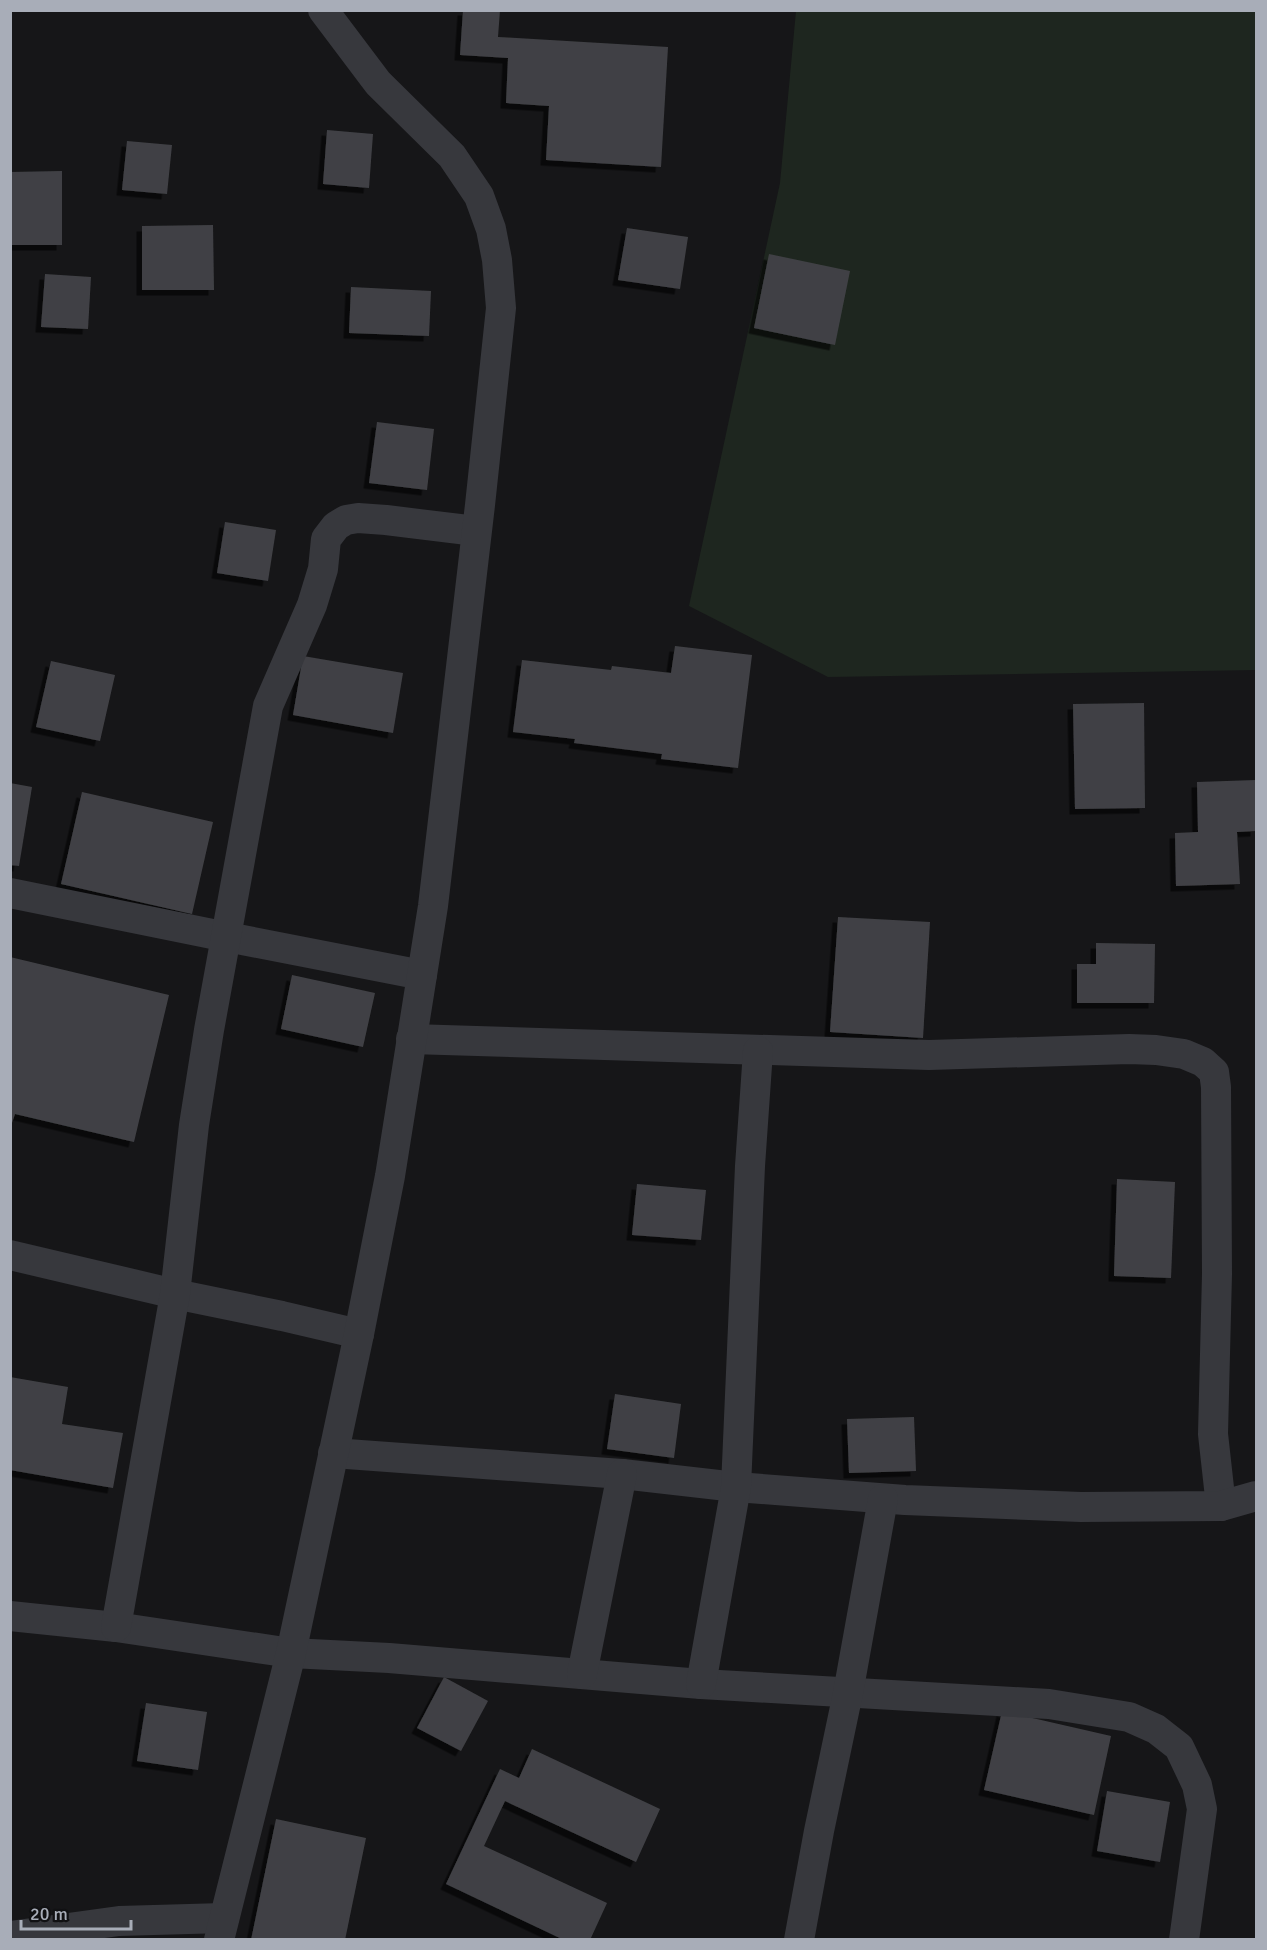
<svg xmlns="http://www.w3.org/2000/svg" width="1267" height="1950" viewBox="0 0 1267 1950" font-family="Signika,sans-serif">
  <style>
    .green { fill: #1e261f }
    .building { fill: #404145; filter: url(#shadow) }
    .lines { fill: none; stroke-linecap: round; stroke-linejoin: round }
    .street { stroke: #37383d; stroke-width: 30 }
  </style>
  <defs>
    <filter id="shadow"><feDropShadow dx="-5.5" dy="5.5" stdDeviation="0" flood-color="#0009"/></filter>
  </defs>
  <rect width="100%" height="100%" fill="#161618"/>
  <!-- green -->
  <path class="green" d="M796 11H1256V670L828 677 689 606 780 183Z"/>
  <!-- building -->
  <g class="building">
    <path d="M463 10H500L498 37 668 47 661 167 546 160 549 106 506 103 508 58 460 55Z"/>
    <path d="M327 130 373 134 369 188 323 184Z"/>
    <path d="M127 141 172 145 167 194 122 190Z"/>
    <path d="M62 171V245H10V172Z"/>
    <path d="M213 225 214 290H142V226Z"/>
    <path d="M627 228 688 237 680 289 618 280Z"/>
    <path d="M769 254 850 271 835 345 754 328Z"/>
    <path d="M45 274 91 277 88 329 41 327Z"/>
    <path d="M351 287 431 291 429 336 349 333Z"/>
    <path d="M377 422 434 429 427 490 369 483Z"/>
    <path d="M225 522 276 530 268 581 217 573Z"/>
    <path d="M675 646 752 655 738 768 661 759 662 754 574 743 575 739 513 732 522 660 611 670 612 666 671 673Z"/>
    <path d="M303 656 403 673 393 733 293 715Z"/>
    <path d="M51 661 115 675 100 741 36 727Z"/>
    <path d="M1144 703 1145 808 1075 809 1073 704Z"/>
    <path d="M1256 780V831L1237 832 1240 884 1176 886 1175 833 1198 832 1197 782Z"/>
    <path d="M10 783 32 787 19 866 10 865Z"/>
    <path d="M82 792 213 822 192 914 61 884Z"/>
    <path d="M838 917 930 922 923 1038 830 1032Z"/>
    <path d="M1096 943 1155 944 1154 1003H1077V964H1096Z"/>
    <path d="M10 957 169 995 134 1142 15 1114 10 1129Z"/>
    <path d="M292 975 375 993 363 1047 281 1029Z"/>
    <path d="M1117 1179 1175 1182 1171 1278 1114 1276Z"/>
    <path d="M637 1184 706 1190 701 1240 632 1235Z"/>
    <path d="M10 1377 68 1387 62 1424 123 1433 113 1488 10 1470Z"/>
    <path d="M615 1394 681 1404 674 1458 607 1449Z"/>
    <path d="M914 1417 916 1471 849 1473 847 1419Z"/>
    <path d="M444 1677 488 1701 461 1751 417 1728Z"/>
    <path d="M146 1703 207 1712 198 1770 137 1761Z"/>
    <path d="M1002 1711 1111 1736 1094 1815 984 1790Z"/>
    <path d="M532 1749 660 1809 636 1862 505 1801 484 1846 607 1903 590 1940H564L446 1884 500 1769 519 1778Z"/>
    <path d="M1107 1791 1170 1802 1160 1862 1097 1851Z"/>
    <path d="M276 1819 366 1838 345 1940H251Z"/>
  </g>
  <g class="lines">
    <!-- street -->
    <g class="street">
      <path d="M10 893 227 937 422 975"/>
      <path d="M411 1039 929 1055 1129 1049 1156 1050 1184 1054 1203 1062 1214 1072 1216 1087 1217 1274 1213 1434 1221 1506"/>
      <path d="M10 1255 175 1294 282 1316 359 1334"/>
      <path d="M333 1453 622 1474 736 1487 905 1500 1081 1507 1221 1506 1256 1496"/>
      <path d="M10 1616 116 1627 291 1653 389 1658 701 1684 1049 1704 1129 1717 1156 1729 1179 1747 1197 1785 1202 1809 1184 1940"/>
      <path d="M116 1627 175 1294 194 1125 209 1030 268 706 312 605 323 569 326 539 336 526 346 520 358 518 386 520 476 531"/>
      <path d="M582 1674 622 1474"/>
      <path d="M701 1684 736 1487 750 1166 758 1051"/>
      <path d="M10 1936 119 1921 224 1918"/>
      <path d="M219 1940 291 1653 359 1334 390 1176 433 906 480 505 501 308 497 260 491 229 479 196 452 156 378 83 323 10"/>
      <path d="M799 1940 819 1831 848 1693 883 1499"/>
    </g>
  </g>
  <!-- border -->
  <rect width="1267" height="1950" fill="none" stroke="#a8adb8" stroke-width="24"/>
  <!-- scale -->
  <path d="M21 1920v9h110v-9" fill="none" stroke="#a8adb8" stroke-width="3"/>
  <text x="30" y="1920" font-size="18" fill="#a8adb8" stroke="#111113" stroke-width="4.5" paint-order="stroke">20 m</text>
</svg>
